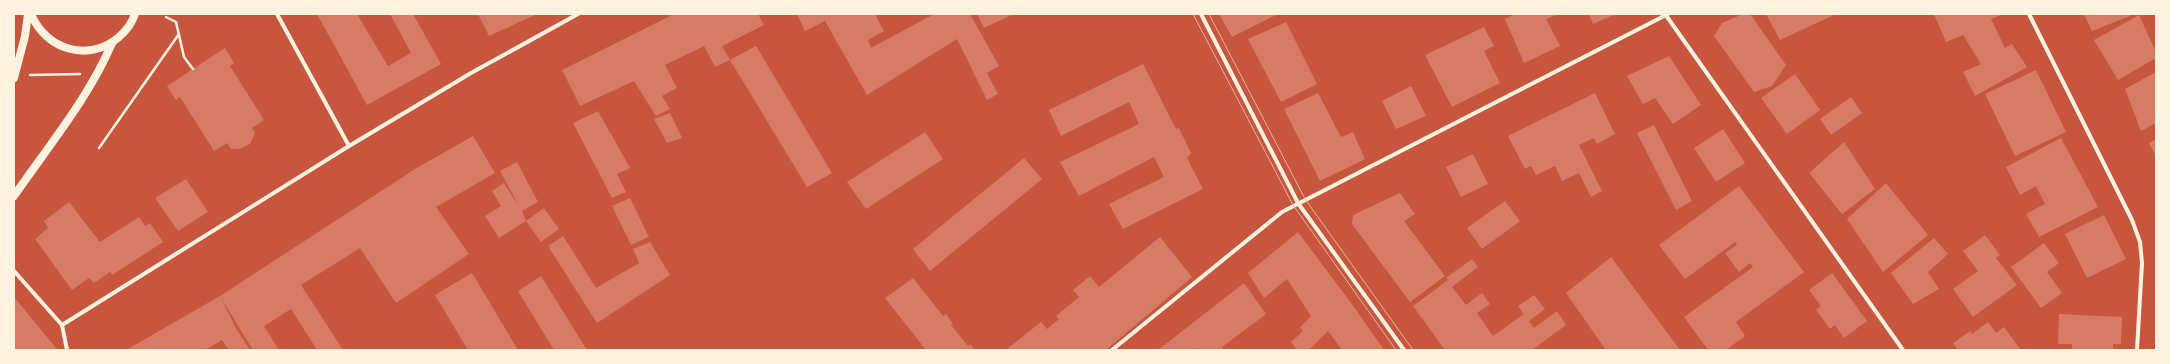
<svg xmlns="http://www.w3.org/2000/svg" width="2170" height="364" viewBox="0 0 2170 364" font-family="'Roboto Condensed',sans-serif">
  <style>
    .building { fill: #d67c66 }
    .lines { fill: none; stroke-linecap: round; stroke-linejoin: round }
    .path { stroke: #fff3e0; stroke-width: 2.5 }
    .minor { stroke: #fff3e0; stroke-width: 4 }
    .secondary { stroke: #fff3e0; stroke-width: 8 }
    .tram { stroke: #e9b49f; stroke-width: 1 }
  </style>
  <rect width="100%" height="100%" fill="#c8553d"/>
  <!-- building -->
  <g class="building">
    <path d="M317 14H357L388 66 411 53 390 14H413L441 64 367 105Z"/>
    <path d="M478 14H537L489 36Z"/>
    <path d="M674 14H758L764 25 722 46 730 60 756 46 832 173 807 187 730 60 715 67 704 46 665 65 677 88 662 96 670 109 656 116 634 81 580 106 562 70Z"/>
    <path d="M797 14H875L884 31 868 40 871 48 934 14H970L999 66 987 73 998 94 987 100 957 39 867 95 825 21 805 31Z"/>
    <path d="M977 14H1014L984 28Z"/>
    <path d="M1219 14H1278L1232 37Z"/>
    <path d="M1515 14H1558L1546 19 1560 46 1524 63 1505 19Z"/>
    <path d="M1589 14H1616L1593 24Z"/>
    <path d="M1743 14H1750L1786 65 1772 86 1754 92 1714 36 1722 23Z"/>
    <path d="M1766 14H1836L1780 40Z"/>
    <path d="M1934 14H2003L1991 19 2005 48 2012 44 2027 67 1975 96 1963 72 1981 64 1963 35 1946 42Z"/>
    <path d="M2084 14H2129L2130 16 2092 31Z"/>
    <path d="M2139 15 2156 52V58L2118 80 2094 40Z"/>
    <path d="M1286 22 1317 84 1281 102 1248 39Z"/>
    <path d="M1484 27 1494 46 1484 51 1500 83 1452 107 1425 55Z"/>
    <path d="M225 48 234 63 230 66 264 120 252 128 255 133 250 144 239 149H231L227 143 214 151 180 97 176 100 167 86Z"/>
    <path d="M1669 56 1701 105 1673 124 1655 98 1643 104 1627 76Z"/>
    <path d="M1143 64 1176 129 1179 128 1191 153 1187 158 1203 189 1123 229 1109 204 1164 177 1154 157 1079 196 1060 162 1139 124 1129 102 1061 136 1049 110Z"/>
    <path d="M2036 70 2066 132 2015 156 1985 94Z"/>
    <path d="M2156 72V123L2141 131 2125 89Z"/>
    <path d="M1795 74 1820 110 1787 134 1761 98Z"/>
    <path d="M1411 86 1426 116 1396 129 1382 101Z"/>
    <path d="M1318 93 1341 137 1353 132 1365 159 1320 181 1284 109Z"/>
    <path d="M1595 93 1615 134 1597 144 1594 138 1579 145 1602 191 1591 197 1579 173 1562 181 1555 166 1536 175 1531 166 1525 169 1508 136Z"/>
    <path d="M1851 97 1862 113 1831 135 1820 119Z"/>
    <path d="M598 111 630 168 617 174 626 192 612 198 573 123Z"/>
    <path d="M670 113 682 138 667 143 654 119Z"/>
    <path d="M1654 125 1692 201 1676 210 1637 133Z"/>
    <path d="M1723 129 1745 163 1716 182 1694 148Z"/>
    <path d="M925 132 943 159 866 209 847 182Z"/>
    <path d="M473 136 495 173 436 207 469 254 396 303 360 248 301 285 343 350H317L291 309 264 326 279 350H253L221 298 237 330 250 350H229L222 340 205 350H126L220 296 415 169Z"/>
    <path d="M2061 138 2098 207 2039 237 2026 214 2045 204 2036 186 2020 195 2006 167Z"/>
    <path d="M2156 139V156L2149 143Z"/>
    <path d="M1844 142 1875 189 1842 214 1809 173Z"/>
    <path d="M1473 154 1488 184 1461 197 1446 167Z"/>
    <path d="M1024 158 1042 179 930 271 913 249Z"/>
    <path d="M517 162 538 202 522 211 526 221 544 208 559 229 541 242 526 221 499 238 485 216 501 206 492 191 504 183 520 208 500 171Z"/>
    <path d="M186 179 208 212 178 231 155 198Z"/>
    <path d="M1886 183 1928 235 1883 272 1847 219Z"/>
    <path d="M1739 186 1804 272 1736 322 1745 336 1726 350H1708L1684 317 1753 267 1750 263 1739 272 1725 253 1737 245 1735 242 1685 279 1659 245Z"/>
    <path d="M1400 193 1415 214 1404 221 1445 276 1410 302 1352 224 1353 215Z"/>
    <path d="M630 198 649 237 631 245 612 206Z"/>
    <path d="M1505 201 1520 221 1482 249 1467 228Z"/>
    <path d="M69 202 100 242 139 217 145 226 150 223 163 242 112 275 110 272 94 283 89 278 72 290 35 239 48 228 44 221Z"/>
    <path d="M2104 215 2126 259 2087 278 2065 234Z"/>
    <path d="M1298 232 1354 307 1384 350H1342L1328 331 1309 350H1297L1291 342 1303 331 1300 327 1311 316 1287 279 1264 298 1248 273Z"/>
    <path d="M1985 235 2000 255 1996 258 2017 285 1973 317 1953 289 1978 271 1963 251Z"/>
    <path d="M563 236 596 288 639 263 633 249 650 242 670 275 597 323 548 246Z"/>
    <path d="M1160 237 1192 277 1106 350 1007 349 1041 322 1047 329 1059 319 1056 316 1079 297 1073 290 1090 276 1099 287Z"/>
    <path d="M1934 238 1948 254 1928 272 1939 289 1913 304 1891 273Z"/>
    <path d="M2044 243 2059 263 2047 272 2062 293 2041 308 2011 267Z"/>
    <path d="M1611 257 1680 350H1606L1566 293Z"/>
    <path d="M1472 259 1478 267 1452 287 1466 305 1482 293 1490 304 1477 313 1493 336 1524 314 1518 306 1534 295 1545 309 1529 321 1534 328 1557 311 1566 325 1532 350H1445L1413 306 1448 280 1446 278Z"/>
    <path d="M472 273 518 350H468L435 295Z"/>
    <path d="M1832 273 1867 321 1844 338 1835 325 1830 329 1816 310 1821 306 1809 290Z"/>
    <path d="M541 276 587 350H554L518 291Z"/>
    <path d="M913 278 943 316 946 314 953 324 951 325 968 346 970 344 975 350H926L885 298Z"/>
    <path d="M1244 283 1266 314 1222 347 1224 350H1200L1199 348 1197 350H1158Z"/>
    <path d="M14 297 57 349 56 350H14Z"/>
    <path d="M2059 314 2122 317 2121 344H2113V350H2072V344H2058Z"/>
    <path d="M1988 322 1996 333 2004 327 2021 350H1958L1953 343 1970 331 1972 334Z"/>
  </g>
  <g class="lines">
    <!-- path -->
    <g class="path">
      <path d="M166 17 176 22 184 57 193 69"/>
      <path d="M30 75 80 74"/>
      <path d="M99 148 179 34"/>
    </g>
    <!-- minor -->
    <g class="minor">
      <path d="M277 14 349 146"/>
      <path d="M1201 14 1298 203 1404 350"/>
      <path d="M1665 14 1903 350"/>
      <path d="M2029 14 2132 220 2140 242 2142 263 2137 350"/>
      <path d="M14 271 62 325 67 350"/>
      <path d="M62 325 349 146 471 73 578 14"/>
      <path d="M1112 350 1282 212 1668 14"/>
    </g>
    <!-- secondary -->
    <g class="secondary">
      <path d="M31 14C46 50 89 63 119 37 126 31 132 23 135 14"/>
      <path d="M14 78 25 36 28 14"/>
      <path d="M14 196C47 148 90 96 112 43"/>
    </g>
    <!-- tram -->
    <g class="tram">
      <path d="M14 14H15"/>
      <path d="M1193 14 1293 205 1396 350"/>
      <path d="M1209 14 1305 199 1413 350"/>
    </g>
  </g>
  <!-- border -->
  <rect width="2170" height="364" fill="none" stroke="#fff3e0" stroke-width="30"/>
</svg>
